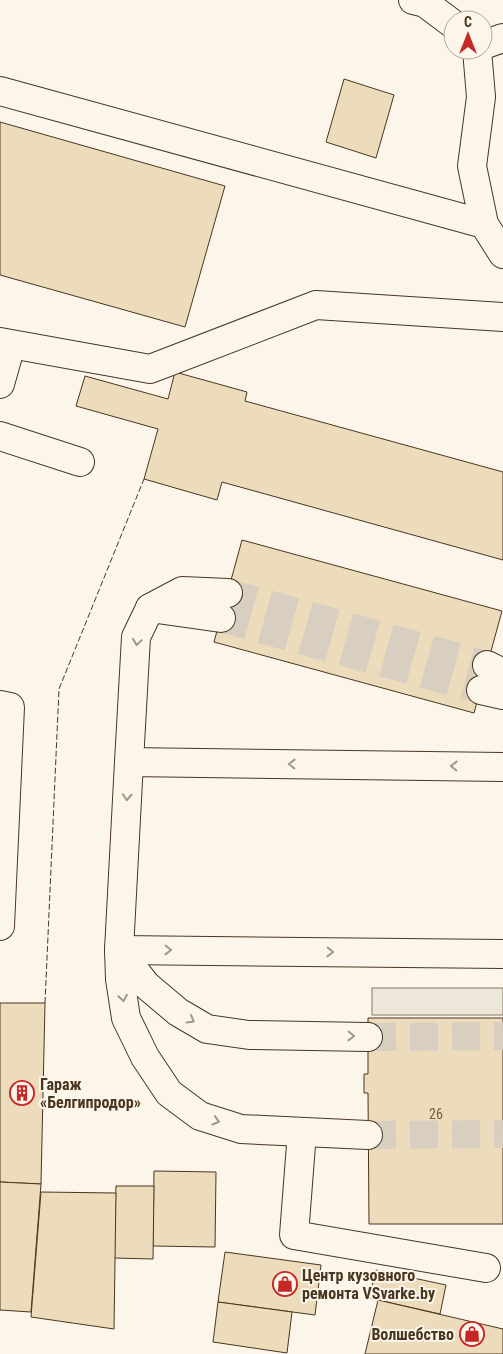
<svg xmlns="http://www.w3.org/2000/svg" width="503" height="1354" viewBox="0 0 503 1354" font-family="'Roboto Condensed',sans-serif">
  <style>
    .parking { fill: #ede7d9; stroke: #887966 }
    .building { fill: #ecdcbc; stroke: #4a3520 }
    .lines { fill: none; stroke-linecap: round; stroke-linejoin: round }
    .minor-tunnel { stroke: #d8cfc1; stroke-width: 28; stroke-dasharray: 28 14; stroke-linecap: butt }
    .minor-casing { stroke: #4a3520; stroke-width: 30 }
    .minor { stroke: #fbf6e9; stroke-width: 28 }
    .fence { stroke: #4a3520; stroke-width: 1; stroke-dasharray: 6 2.5; stroke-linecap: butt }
    .oneway { stroke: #a29684 }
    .labels { text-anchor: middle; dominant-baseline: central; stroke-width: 4; stroke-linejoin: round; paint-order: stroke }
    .number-label { font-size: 14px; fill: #725f47 }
    .poi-label { font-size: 16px; font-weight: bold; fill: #4a3520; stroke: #fbf6e9; text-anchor: start }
  </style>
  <rect width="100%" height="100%" fill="#fbf6e9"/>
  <!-- parking -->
  <rect class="parking" x="372" y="988" width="131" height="27"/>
  <!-- building -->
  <g class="building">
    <path d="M344 79 394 95 376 158 326 142Z"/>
    <path d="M0 122 225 186 185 327 0 275Z"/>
    <path d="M175 372 247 392 245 401 503 472V560L222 482 217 500 144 479 158 429 76 406 85 376 168 399Z"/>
    <path d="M242 540 502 611 474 713 214 642Z"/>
    <path d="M0 1003H45L41 1184 0 1182Z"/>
    <path d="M368 1018H503V1224H369L368 1093H364V1074H368Z"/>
    <path d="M154 1171 216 1172 215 1247 153 1246Z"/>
    <path d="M0 1182 41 1184 31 1312 0 1310Z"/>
    <path d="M116 1186H154L153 1259 114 1258Z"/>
    <path d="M41 1192 116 1193 114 1329 31 1317Z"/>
    <path d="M225 1252 321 1265 315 1315 218 1302Z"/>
    <path d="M376 1270 446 1285 440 1314 369 1298Z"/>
    <path d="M378 1300 503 1329V1354H365Z"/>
    <path d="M218 1302 292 1312 287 1353 213 1342Z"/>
  </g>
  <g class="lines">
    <!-- minor-tunnel -->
    <g class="minor-tunnel">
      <path d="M228 593 487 665"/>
      <path d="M221 618 481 690"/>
      <path d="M368 1037 503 1036"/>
      <path d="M368 1135 503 1134"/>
    </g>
    <defs>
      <g id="minor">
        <path d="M413 0 425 3 453 24"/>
        <path d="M483 45 503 38"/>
        <path d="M477 50 481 97 472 166 484 224 503 254"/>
        <path d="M0 91 484 224"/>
        <path d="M0 342 150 369 316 305 503 317"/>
        <path d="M0 384 11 345"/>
        <path d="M0 436 80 462"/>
        <path d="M150 608 221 618"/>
        <path d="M487 665 503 673"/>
        <path d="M481 690 503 695"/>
        <path d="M0 705 10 707 0 926"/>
        <path d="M129 762 136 637 150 608 182 591 228 593"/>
        <path d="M119 950 503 954"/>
        <path d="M119 950 146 985 178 1012 207 1029 249 1035 368 1037"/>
        <path d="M302 1132 294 1235 486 1268"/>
        <path d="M368 1135 241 1129 200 1116 169 1093 145 1057 126 1018 120 979 119 950 129 762 503 767"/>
      </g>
    </defs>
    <!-- minor casing -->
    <use href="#minor" class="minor-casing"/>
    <!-- minor -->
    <use href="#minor" class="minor"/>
    <!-- fence -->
    <path class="fence" d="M45 1003 59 689 144 479"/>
  </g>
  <!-- one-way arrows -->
  <defs><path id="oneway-chevron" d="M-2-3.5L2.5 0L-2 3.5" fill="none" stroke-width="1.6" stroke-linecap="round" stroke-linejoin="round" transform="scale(1.25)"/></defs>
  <g class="oneway">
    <use href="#oneway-chevron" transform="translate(137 642) rotate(98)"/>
    <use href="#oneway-chevron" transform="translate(292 764) rotate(-179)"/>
    <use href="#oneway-chevron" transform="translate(454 766) rotate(-179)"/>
    <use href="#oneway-chevron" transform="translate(127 797) rotate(93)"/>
    <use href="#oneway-chevron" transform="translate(168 950) rotate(1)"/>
    <use href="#oneway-chevron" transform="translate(330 952) rotate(1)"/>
    <use href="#oneway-chevron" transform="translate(123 998) rotate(81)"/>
    <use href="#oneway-chevron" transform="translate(191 1020) rotate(30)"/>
    <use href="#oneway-chevron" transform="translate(351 1036) rotate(1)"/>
    <use href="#oneway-chevron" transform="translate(216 1121) rotate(17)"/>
  </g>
  <!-- icons -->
  <defs>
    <symbol id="building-ring" viewBox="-11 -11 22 22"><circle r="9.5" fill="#fbf6e9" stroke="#c62828" stroke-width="1.5"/><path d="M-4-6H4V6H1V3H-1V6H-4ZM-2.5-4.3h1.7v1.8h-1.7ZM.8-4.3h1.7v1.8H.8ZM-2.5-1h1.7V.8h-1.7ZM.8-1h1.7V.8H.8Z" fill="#c62828"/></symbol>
    <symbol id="shop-ring" viewBox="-11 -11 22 22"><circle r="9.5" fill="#fbf6e9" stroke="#c62828" stroke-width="1.5"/><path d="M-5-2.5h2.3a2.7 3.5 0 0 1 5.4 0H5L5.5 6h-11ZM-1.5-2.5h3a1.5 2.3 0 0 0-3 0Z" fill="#c62828"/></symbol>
  </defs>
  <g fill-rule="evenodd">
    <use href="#building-ring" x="8" y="1079" width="28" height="28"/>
    <use href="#shop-ring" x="271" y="1270" width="28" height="28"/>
    <use href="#shop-ring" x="458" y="1320" width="28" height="28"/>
  </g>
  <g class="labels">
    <!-- number labels -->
    <g class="number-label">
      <text x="436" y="1114">26</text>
    </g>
    <!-- poi labels -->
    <g class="poi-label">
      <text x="40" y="1084">Гараж<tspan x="40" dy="18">«Белгипродор»</tspan></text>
      <text x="302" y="1275">Центр кузовного<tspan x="302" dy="18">ремонта VSvarke.by</tspan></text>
      <text x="454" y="1334" text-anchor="end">Волшебство</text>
    </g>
  </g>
  <!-- north arrow -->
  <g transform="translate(468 35)"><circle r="24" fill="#fbf6e9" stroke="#b4a999"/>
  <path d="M0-4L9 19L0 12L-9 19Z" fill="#c62828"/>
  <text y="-8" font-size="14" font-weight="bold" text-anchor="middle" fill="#4a3520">С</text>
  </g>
</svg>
